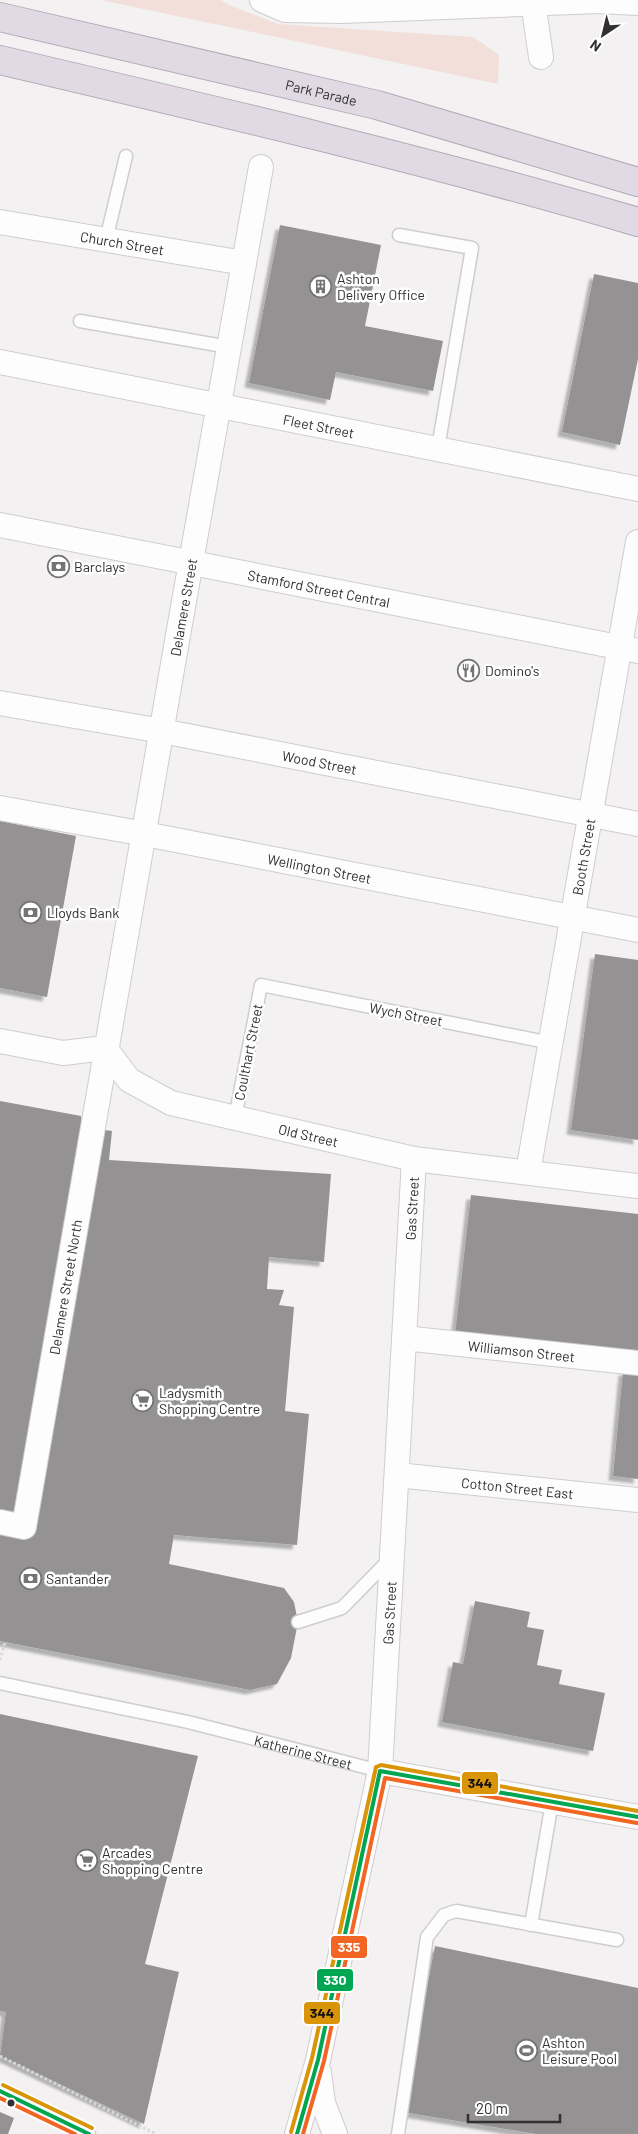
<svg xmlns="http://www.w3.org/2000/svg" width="638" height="2134" viewBox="0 0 638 2134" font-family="Barlow,sans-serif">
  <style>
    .green { fill: #f2dfd9 }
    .building { fill: #949292; filter: url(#shadow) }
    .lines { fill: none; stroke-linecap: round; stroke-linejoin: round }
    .lane-casing { stroke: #cfcdce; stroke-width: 15 }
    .street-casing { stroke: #cfcdce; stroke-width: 26 }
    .highway-casing { stroke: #b4abb7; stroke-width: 30 }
    .path { stroke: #dad9d9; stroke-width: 3; stroke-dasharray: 2.5 2.5; stroke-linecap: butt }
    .lane { stroke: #fdfdfd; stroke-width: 12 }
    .street { stroke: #fdfdfd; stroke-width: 24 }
    .highway { stroke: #e1d9e4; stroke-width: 28 }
    .bus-1-casing { stroke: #fefefe; stroke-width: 8 }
    .bus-2-casing { stroke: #fefefe; stroke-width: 8 }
    .bus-3-casing { stroke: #fefefe; stroke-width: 8 }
    .bus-1 { stroke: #00a651; stroke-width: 4 }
    .bus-2 { stroke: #f26522; stroke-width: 4 }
    .bus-3 { stroke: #d99407; stroke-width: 4 }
    .bus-dot { fill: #312f30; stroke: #fefefe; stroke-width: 2 }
    .labels { text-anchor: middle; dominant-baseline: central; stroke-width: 5; stroke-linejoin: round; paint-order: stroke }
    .street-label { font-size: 14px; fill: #312f30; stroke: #fefefe }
    .poi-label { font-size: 14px; fill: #312f30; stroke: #fefefe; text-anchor: start }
    .line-badge { stroke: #fefefe; stroke-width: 2 }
    .badge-label { font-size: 14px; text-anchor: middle; font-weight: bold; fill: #fff }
    .pale-badge-label { font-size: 14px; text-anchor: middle; font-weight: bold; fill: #111 }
  </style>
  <defs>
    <filter id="shadow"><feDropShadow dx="-4.5" dy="4.5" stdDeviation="1" flood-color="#0004"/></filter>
  </defs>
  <rect width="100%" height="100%" fill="#f3f1f2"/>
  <!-- green -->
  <path class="green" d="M101 0H221L229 5 278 24 473 37 499 55 498 84Z"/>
  <!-- building -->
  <g class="building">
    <path d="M280 225 381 245 365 326 443 341 433 391 336 372 330 400 249 383Z"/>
    <path d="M594 274 638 283V359L620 445 562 432Z"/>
    <path d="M0 821 76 836 47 997 0 988Z"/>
    <path d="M595 954 638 960V1140L571 1130Z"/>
    <path d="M0 1101 81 1116 82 1127 112 1131 109 1160 331 1174 324 1262 269 1257 267 1289 284 1290 279 1305 294 1307 285 1411 309 1414 297 1545 174 1535 169 1564 284 1588 294 1602 298 1622 291 1658 277 1684 250 1690 0 1641Z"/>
    <path d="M471 1195 638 1214V1354L455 1334Z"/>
    <path d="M623 1371 638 1372V1479L613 1476Z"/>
    <path d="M475 1601 530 1612 527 1627 544 1630 537 1665 562 1670 559 1684 605 1693 593 1751 442 1722 453 1662 463 1664Z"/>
    <path d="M0 1714 198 1756 145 1964 179 1972 144 2124 0 2056 6 2012 0 2011Z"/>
    <path d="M435 1946 638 1988V2134H536L403 2112Z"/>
    <path d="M0 2112 14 2118 8 2134H0Z"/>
  </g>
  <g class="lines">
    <defs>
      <g id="lane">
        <path d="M399 235 472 248 438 448"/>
        <path d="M106 240 126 156"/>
        <path d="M80 321 229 347"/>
        <path d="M235 1118 261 985 551 1043"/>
        <path d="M298 1622 342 1608 391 1558"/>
        <path id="s1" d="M0 1683 188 1722 380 1771"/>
        <path d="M531 1925 552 1802"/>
        <path d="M0 2091 89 2134"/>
        <path d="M398 2134 427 1937 444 1915 456 1911 617 1940"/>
      </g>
      <g id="street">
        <path d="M262 0 285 10 342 11 599 1 638 3"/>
        <path d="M533 2 541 57"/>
        <path id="s2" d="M0 222 244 263"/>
        <path id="s3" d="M0 362 638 489"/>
        <path id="s4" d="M0 525 638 651"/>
        <path id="s5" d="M0 703 162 731 638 824"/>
        <path id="s6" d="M0 808 145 834 638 930"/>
        <path d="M0 1041 63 1053 105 1048"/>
        <path id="s7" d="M105 1048 129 1080 171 1103 414 1159 638 1186"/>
        <path id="s8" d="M528 1172 638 542"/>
        <path id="s9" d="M404 1338 638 1363"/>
        <path id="s10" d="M397 1475 638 1500"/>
        <path id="s11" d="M0 1522 24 1527C101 1073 180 620 261 167"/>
        <path d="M380 1771 638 1817"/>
        <path d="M319 2072 323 2103 335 2134"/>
        <path id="s12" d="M297 2134 318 2060 380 1771 414 1159"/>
      </g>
      <g id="highway">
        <path id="s13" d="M0 17 377 105 638 182"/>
        <path d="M0 60C214 110 427 160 638 222"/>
      </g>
    </defs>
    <!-- lane casing -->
    <use href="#lane" class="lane-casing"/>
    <!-- street casing -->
    <use href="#street" class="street-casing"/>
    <!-- highway casing -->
    <use href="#highway" class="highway-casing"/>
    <!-- path -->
    <g class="path">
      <path d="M0 1660 5 1642"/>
      <path d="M0 2056 156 2134"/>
    </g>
    <!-- lane -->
    <use href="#lane" class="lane"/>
    <!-- street -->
    <use href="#street" class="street"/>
    <!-- highway -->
    <use href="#highway" class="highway"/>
    <defs>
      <g id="bus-1">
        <path d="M0 2091 89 2134"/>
        <path d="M297 2134 318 2060 380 1771 638 1817"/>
      </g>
      <g id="bus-2">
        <path d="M0 2098 75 2134"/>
        <path d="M303 2134 324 2061 385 1778 637 1823"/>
      </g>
      <g id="bus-3">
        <path d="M3 2085 92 2128"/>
        <path d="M291 2132 312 2058 376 1767 381 1765 638 1811"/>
      </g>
    </defs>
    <!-- bus-1 casing -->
    <use href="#bus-1" class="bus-1-casing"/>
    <!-- bus-2 casing -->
    <use href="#bus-2" class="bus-2-casing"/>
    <!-- bus-3 casing -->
    <use href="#bus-3" class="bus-3-casing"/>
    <!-- bus-1 -->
    <use href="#bus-1" class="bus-1"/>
    <!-- bus-2 -->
    <use href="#bus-2" class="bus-2"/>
    <!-- bus-3 -->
    <use href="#bus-3" class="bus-3"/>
  </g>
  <!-- icons -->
  <defs>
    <symbol id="building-ring" viewBox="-11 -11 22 22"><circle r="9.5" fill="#fefefe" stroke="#757374" stroke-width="1.5"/><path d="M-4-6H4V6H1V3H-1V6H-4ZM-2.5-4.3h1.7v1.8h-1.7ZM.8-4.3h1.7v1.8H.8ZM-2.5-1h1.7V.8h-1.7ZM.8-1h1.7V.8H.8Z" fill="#757374"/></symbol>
    <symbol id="bank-ring" viewBox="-11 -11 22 22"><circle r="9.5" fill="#fefefe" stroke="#757374" stroke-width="1.5"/><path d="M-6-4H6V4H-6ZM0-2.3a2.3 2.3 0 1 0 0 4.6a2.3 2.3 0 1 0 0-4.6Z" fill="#757374"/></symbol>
    <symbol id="restaurant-ring" viewBox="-11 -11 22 22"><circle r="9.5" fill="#fefefe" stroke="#757374" stroke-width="1.5"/><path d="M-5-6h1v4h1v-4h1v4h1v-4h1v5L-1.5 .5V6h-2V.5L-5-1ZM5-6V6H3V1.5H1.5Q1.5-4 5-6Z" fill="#757374"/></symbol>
    <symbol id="supermarket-ring" viewBox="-11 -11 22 22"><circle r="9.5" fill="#fefefe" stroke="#757374" stroke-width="1.5"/><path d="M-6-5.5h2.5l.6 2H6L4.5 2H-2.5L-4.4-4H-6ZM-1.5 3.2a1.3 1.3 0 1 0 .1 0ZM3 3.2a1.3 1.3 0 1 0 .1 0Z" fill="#757374"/></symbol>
    <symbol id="stadium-ring" viewBox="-11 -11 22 22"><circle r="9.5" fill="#fefefe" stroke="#757374" stroke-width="1.5"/><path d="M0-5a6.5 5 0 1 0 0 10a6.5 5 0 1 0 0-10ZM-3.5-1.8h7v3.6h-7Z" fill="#757374"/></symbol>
  </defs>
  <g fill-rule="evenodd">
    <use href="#building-ring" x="308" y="274" width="25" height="25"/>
    <use href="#bank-ring" x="46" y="554" width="25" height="25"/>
    <use href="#restaurant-ring" x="456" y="658" width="25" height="25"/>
    <use href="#bank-ring" x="18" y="900" width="25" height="25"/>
    <use href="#supermarket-ring" x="130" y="1388" width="25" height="25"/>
    <use href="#bank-ring" x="18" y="1566" width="25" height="25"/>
    <use href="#supermarket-ring" x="74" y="1848" width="25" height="25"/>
    <use href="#stadium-ring" x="514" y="2038" width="25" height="25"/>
  </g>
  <!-- markers -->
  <circle class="bus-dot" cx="11" cy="2103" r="4.5"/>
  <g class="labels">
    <!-- street labels -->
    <g class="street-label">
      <text stroke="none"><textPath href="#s13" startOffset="330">Park Parade</textPath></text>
      <text stroke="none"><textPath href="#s2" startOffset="124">Church Street</textPath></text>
      <text stroke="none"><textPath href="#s3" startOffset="325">Fleet Street</textPath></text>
      <text stroke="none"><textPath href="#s4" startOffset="325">Stamford Street Central</textPath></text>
      <text stroke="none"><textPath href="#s11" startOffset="958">Delamere Street</textPath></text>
      <text stroke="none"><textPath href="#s5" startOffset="325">Wood Street</textPath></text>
      <text stroke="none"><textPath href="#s8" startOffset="320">Booth Street</textPath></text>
      <text stroke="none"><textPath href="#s6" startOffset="325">Wellington Street</textPath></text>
      <text transform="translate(406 1014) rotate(11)">Wych Street</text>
      <text transform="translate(248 1052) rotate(-79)">Coulthart Street</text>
      <text stroke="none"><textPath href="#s7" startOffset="229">Old Street</textPath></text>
      <text stroke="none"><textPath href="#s12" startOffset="936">Gas Street</textPath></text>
      <text stroke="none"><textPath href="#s11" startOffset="268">Delamere Street North</textPath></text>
      <text stroke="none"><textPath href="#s9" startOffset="118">Williamson Street</textPath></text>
      <text stroke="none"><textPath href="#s10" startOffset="121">Cotton Street East</textPath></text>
      <text stroke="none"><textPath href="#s12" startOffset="531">Gas Street</textPath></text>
      <text stroke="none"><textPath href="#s1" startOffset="311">Katherine Street</textPath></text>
    </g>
    <!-- poi labels -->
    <g class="poi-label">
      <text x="337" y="278">Ashton<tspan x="337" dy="16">Delivery Office</tspan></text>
      <text x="74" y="566">Barclays</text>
      <text x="485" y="670">Domino's</text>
      <text x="47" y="912">Lloyds Bank</text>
      <text x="159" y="1392">Ladysmith<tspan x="159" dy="16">Shopping Centre</tspan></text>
      <text x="46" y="1578">Santander</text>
      <text x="102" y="1852">Arcades<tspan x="102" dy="16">Shopping Centre</tspan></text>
      <text x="542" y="2042">Ashton<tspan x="542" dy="16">Leisure Pool</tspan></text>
    </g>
  </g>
  <g class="line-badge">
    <rect x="461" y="1771" width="38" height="24" rx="5" fill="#d99407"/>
    <rect x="330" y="1935" width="38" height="24" rx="5" fill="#f26522"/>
    <rect x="316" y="1968" width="38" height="24" rx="5" fill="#00a651"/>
    <rect x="303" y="2001" width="38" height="24" rx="5" fill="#d99407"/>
  </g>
  <g class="badge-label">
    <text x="349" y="1952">335</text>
    <text x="335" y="1985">330</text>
  </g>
  <g class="pale-badge-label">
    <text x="480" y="1788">344</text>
    <text x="322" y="2018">344</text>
  </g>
  <!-- north arrow -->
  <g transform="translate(603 35) rotate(215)" stroke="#fefefe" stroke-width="4" paint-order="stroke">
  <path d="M0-4L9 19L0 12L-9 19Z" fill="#312f30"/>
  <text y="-8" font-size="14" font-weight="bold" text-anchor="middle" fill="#312f30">N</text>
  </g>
  <!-- scale -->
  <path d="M468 2114v8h92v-8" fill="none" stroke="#312f30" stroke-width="2.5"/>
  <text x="476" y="2114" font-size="15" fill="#312f30" stroke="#fefefe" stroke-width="4" paint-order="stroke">20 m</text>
</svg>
